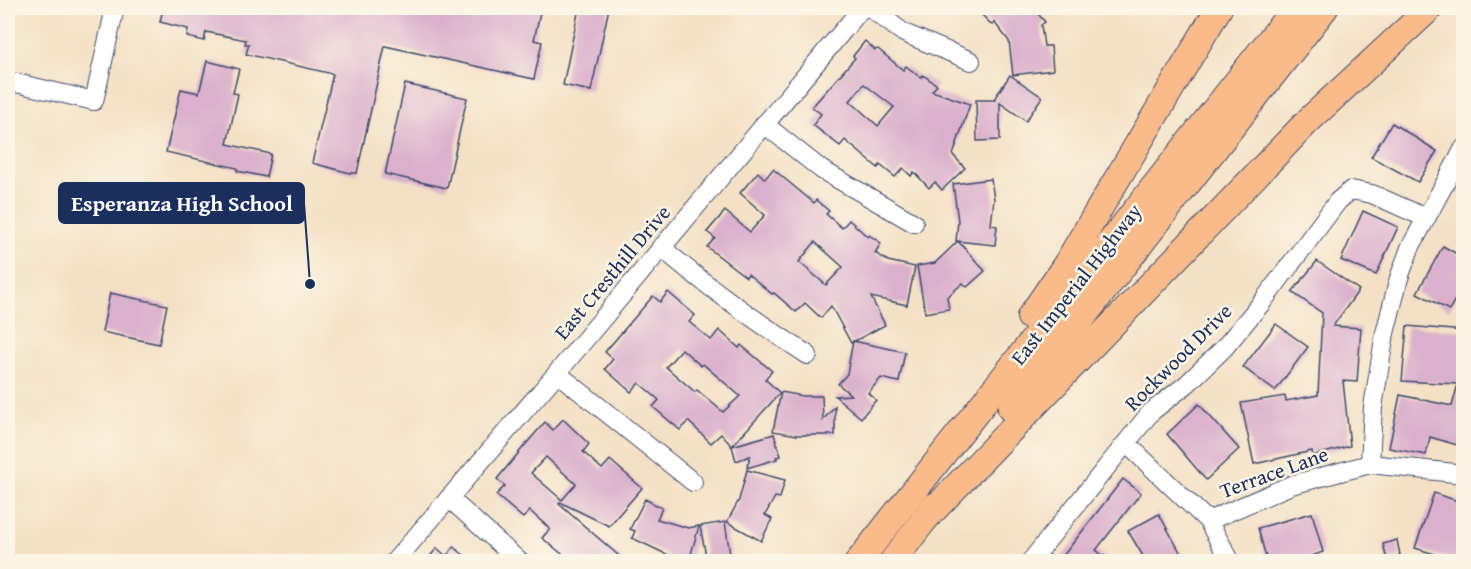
<svg xmlns="http://www.w3.org/2000/svg" width="1471" height="569" viewBox="0 0 1471 569" font-family="'Gentium Book Plus',serif">
  <style>
    .building { fill: #dab0cc; fill-rule: evenodd }
    .lines { fill: none; stroke-linecap: round; stroke-linejoin: round }
    .minor-casing { stroke: #3c4a6d; stroke-width: 20 }
    .highway-casing { stroke: #3c4a6d; stroke-width: 28 }
    .minor { stroke: #fff; stroke-width: 18 }
    .highway { stroke: #fabb8b; stroke-width: 26 }
    .labels { text-anchor: middle; dominant-baseline: central; stroke-width: 5; stroke-linejoin: round; paint-order: stroke }
    .street-label { font-size: 21px; fill: #1b2f5e; stroke: #fcf5e5 }
    .leader { fill: none; stroke: #1b2f5e; stroke-width: 2 }
    .callout-dot { fill: #1b2f5e; stroke: #fcf5e5; stroke-width: 2 }
    .callout { fill: #1b2f5e; stroke: #1b2f5e; stroke-width: 2 }
    .callout-label { font-size: 22px; text-anchor: middle; font-weight: bold; fill: #fff }
  </style>
  <rect width="100%" height="100%" fill="#fcf5e5"/>
  <filter id="ink" filterUnits="userSpaceOnUse"><feTurbulence type="fractalNoise" baseFrequency=".0167" numOctaves="2"/><feDisplacementMap in="SourceGraphic" scale="12" xChannelSelector="R" yChannelSelector="G"/><feConvolveMatrix kernelMatrix="1 2 1 2 8 2 1 2 1" color-interpolation-filters="sRGB"/></filter>
  <filter id="wash" filterUnits="userSpaceOnUse"><feTurbulence type="fractalNoise" baseFrequency=".008" numOctaves="4" result="noise"/><feDisplacementMap in="SourceGraphic" scale="24" xChannelSelector="R" yChannelSelector="G"/><feGaussianBlur stdDeviation="1.35" result="paint"/><feColorMatrix in="noise" values="0 0 0 0 0 0 0 0 0 0 0 0 0 0 0 0 0 1.4 0 .05"/><feComposite in="paint" operator="in"/></filter>
  <g filter="url(#wash)">
    <rect width="100%" height="100%" fill="#f4e1c5"/>
    <g id="blocks">
      <!-- building -->
      <g class="building">
        <path d="M163 8H541L534 40 542 42 534 79 385 46 357 173H350L312 163 333 74 246 54 249 44H245L246 40 206 32 204 41 187 37 188 29 160 22Z"/>
        <path d="M579 8H609L591 91 563 85Z"/>
        <path d="M975 8H1033L1045 22 1041 25 1044 46H1051L1053 70 1013 75 1009 41 994 22 992 25Z"/>
        <path d="M865 41 875 50 878 49 903 70 906 66 921 78 923 75 937 85 932 91 970 104 953 155 965 168 942 190 935 182 929 188 914 172 911 176 903 168 895 177 880 165 878 168 845 140 840 146 813 125 821 114 812 107 855 58 853 56ZM864 84 894 107 878 126 850 101Z"/>
        <path d="M207 61 239 69 233 93 238 94 227 144 271 154 266 177 237 171V168L166 152 181 89 199 93Z"/>
        <path d="M1010 75 1042 97 1026 121 1000 103V140L977 141 976 100H995L994 99Z"/>
        <path d="M405 84 467 98 447 188 385 174Z"/>
        <path d="M1392 123 1437 151 1418 182 1371 157Z"/>
        <path d="M773 169 814 203 816 200 829 211 826 214 842 228 849 220 868 237 869 235 881 243 875 253 888 261 915 267 907 305 871 297 885 325 851 343 831 306 821 318 805 303 796 312 774 293 772 294 748 274 746 277 707 247 715 238 707 232 725 211 750 232 765 215 740 193 758 172 765 179ZM815 242 843 267 826 285 799 262Z"/>
        <path d="M991 179 994 199 991 225 997 226 995 245 956 241 958 221 953 184Z"/>
        <path d="M1363 211 1398 227 1376 275 1341 260Z"/>
        <path d="M958 241 985 271 967 287 963 283 947 297 949 309 925 313 917 266 935 263Z"/>
        <path d="M1443 246 1464 258V284L1449 310 1417 293Z"/>
        <path d="M1317 261 1359 290 1333 326 1361 328 1357 382 1343 381 1350 446 1313 456 1312 451 1254 464 1241 403 1285 396 1286 401 1318 395 1322 313 1292 292Z"/>
        <path d="M668 292 695 315 689 322 711 340 719 330 739 348 741 345 772 371 765 379 780 393 732 446 774 434 781 456 776 457 777 459 747 468 750 456 736 461 732 446 721 434 711 443 688 421 680 430 653 407 659 400 639 383 631 392 605 369 613 359 605 352 653 296 660 302ZM682 349 701 366 703 364 740 396 723 412 697 390 695 392 666 367Z"/>
        <path d="M110 293 167 305 159 344 102 332Z"/>
        <path d="M1276 324 1308 347 1275 391 1243 367Z"/>
        <path d="M1407 326 1464 331V447L1430 437 1426 455 1389 448 1400 395 1452 406 1458 384 1402 381Z"/>
        <path d="M853 341 905 352 899 382 881 378 868 393 876 400 861 418 835 396 851 395 838 384 847 374Z"/>
        <path d="M781 392 803 396H822L823 420 835 406V435H797L773 431Z"/>
        <path d="M1199 404 1239 449 1206 480 1167 434Z"/>
        <path d="M563 419 589 444 583 452 602 469 610 460 642 488 609 526 560 502 559 504 625 561H571L542 538 550 529 530 511 523 518 496 495 505 486 497 479 526 444 545 422 553 430ZM546 457 576 484 562 500 531 473Z"/>
        <path d="M747 470 785 480 780 498 775 497 765 515 772 519 761 541 727 522 739 500Z"/>
        <path d="M1123 479 1141 493 1096 550 1110 561H1059Z"/>
        <path d="M1434 493 1464 503V543L1457 561 1415 548Z"/>
        <path d="M645 499 662 508 657 519 688 528 699 526 689 561H668L670 556 632 538 635 531 630 529Z"/>
        <path d="M1312 513 1323 552 1297 561H1267L1258 528Z"/>
        <path d="M1159 514 1185 561H1146L1128 531Z"/>
        <path d="M725 522 731 561H707L700 526Z"/>
        <path d="M1397 540 1400 555 1387 560 1383 544Z"/>
        <path d="M454 547 471 561H426L437 548 446 556Z"/>
      </g>
    </g>
  </g>
  <g filter="url(#ink)">
    <use href="#blocks" fill-opacity="0" stroke="#3c4a6d" stroke-width="1.5"/>
    <g class="lines">
      <defs>
        <g id="minor">
          <path d="M870 8 904 33 971 61"/>
          <path d="M8 81 94 101 115 8"/>
          <path d="M764 124 822 170 914 223"/>
          <path d="M661 247C707 287 757 322 808 355"/>
          <path d="M557 373 693 482"/>
          <path d="M1126 443 1208 521 1231 562"/>
          <path d="M1370 464 1373 407 1385 333 1399 278 1410 248 1464 148"/>
          <path d="M449 498 520 562"/>
          <path d="M1208 521 1291 485 1370 464 1464 474"/>
          <path d="M394 562 557 373 862 8"/>
          <path d="M1030 562 1151 412 1187 384 1224 348 1263 301 1338 201 1351 190 1372 194 1426 218"/>
        </g>
        <g id="highway">
          <path d="M1030 317 1067 263 1219 8"/>
          <path d="M1011 409 1325 8"/>
          <path d="M925 519 1309 120 1430 8"/>
          <path d="M858 562 1295 8"/>
          <path d="M892 562 935 506"/>
        </g>
      </defs>
      <!-- minor casing -->
      <use href="#minor" class="minor-casing"/>
      <!-- highway casing -->
      <use href="#highway" class="highway-casing"/>
      <!-- minor -->
      <use href="#minor" class="minor"/>
      <!-- highway -->
      <use href="#highway" class="highway"/>
    </g>
  </g>
  <g class="labels">
    <!-- street labels -->
    <g class="street-label">
      <text transform="translate(612 272) rotate(-50)">East Cresthill Drive</text>
      <text transform="translate(1076 284) rotate(-52)">East Imperial Highway</text>
      <text transform="translate(1178 357) rotate(-45)">Rockwood Drive</text>
      <text transform="translate(1274 472) rotate(-20)">Terrace Lane</text>
    </g>
  </g>
  <!-- callouts -->
  <path class="leader" d="M310 284L304 203"/>
  <circle class="callout-dot" cx="310" cy="284" r="6"/>
  <rect class="callout" x="59" y="183" width="245" height="40" rx="6"/>
  <g class="callout-label">
    <text x="182" y="211">Esperanza High School</text>
  </g>
  <!-- margin -->
  <rect width="1471" height="569" fill="none" stroke="#fcf5e5" stroke-width="30"/>
</svg>
